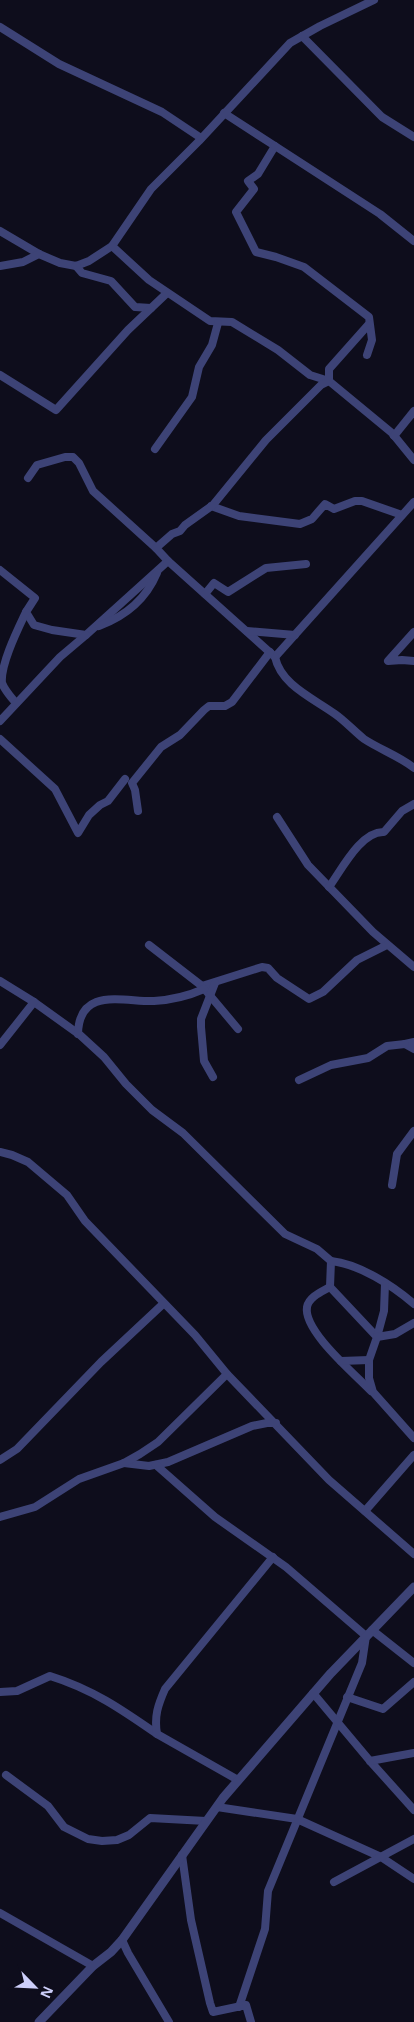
<svg xmlns="http://www.w3.org/2000/svg" width="414" height="2022" viewBox="0 0 414 2022" font-family="'Open Sans',sans-serif">
  <style>
    .lines { fill: none; stroke-linecap: round; stroke-linejoin: round }
    .minor { stroke: #3d4376; stroke-width: 8 }
    .tertiary { stroke: #3d4376; stroke-width: 9 }
  </style>
  <rect width="100%" height="100%" fill="#0e0d1c"/>
  <g class="lines">
    <!-- minor -->
    <g class="minor">
      <path d="M0 27 59 64 162 112 201 138"/>
      <path d="M302 36 382 117 414 137"/>
      <path d="M224 113 275 146 258 174 248 181 254 189 236 212 256 252 276 257 304 267 369 317 372 340 367 355"/>
      <path d="M275 146 380 214 414 241"/>
      <path d="M0 231 39 254 60 263 76 266 89 261 112 246 151 189 199 141 290 43 320 26 374 0"/>
      <path d="M112 246 149 280 210 321 232 322 278 350 310 375 329 381 392 433 414 460"/>
      <path d="M0 266 23 262 39 254"/>
      <path d="M76 266 82 273 111 281 135 307 151 308"/>
      <path d="M0 375 56 410 128 330 167 293"/>
      <path d="M394 436 414 411"/>
      <path d="M155 449 192 397 199 367 212 345 218 323"/>
      <path d="M28 478 37 465 65 457H73L79 463 93 491 156 548"/>
      <path d="M211 506 239 516 300 524 312 519 325 504 334 509 355 501H362L402 515"/>
      <path d="M168 561 156 548 172 534 180 531 185 525 213 505 266 440 321 385 329 381V369L369 324"/>
      <path d="M0 570 35 598 26 612 34 625 52 630 86 635 168 561 275 657 414 502"/>
      <path d="M205 594 214 583 228 592 266 568 306 564"/>
      <path d="M99 626C126 616 146 599 157 573"/>
      <path d="M247 631 295 635"/>
      <path d="M414 632 388 661 402 660 414 661"/>
      <path d="M275 657C281 685 313 698 335 714 345 721 354 731 364 739 381 750 399 756 414 768"/>
      <path d="M16 703C11 697 5 691 2 683 0 665 18 629 26 612"/>
      <path d="M0 721 60 657 86 635"/>
      <path d="M0 739 55 789 78 833 89 815 100 805 108 801 125 779"/>
      <path d="M138 811 135 790 132 783 161 747 180 735 204 710 209 706H225L232 702 270 652"/>
      <path d="M277 817 308 865 373 932 414 967"/>
      <path d="M329 887C342 869 361 831 384 832L402 811 414 804"/>
      <path d="M149 945 202 986"/>
      <path d="M0 981 34 1002 80 1035 104 1057 126 1084 152 1110 183 1133 285 1234 317 1249 331 1261 330 1287 377 1337 369 1360V1378L373 1392 414 1438"/>
      <path d="M238 1029 202 986 262 967 268 968 277 978 309 999 323 992 357 960 387 945"/>
      <path d="M78 1034C79 986 124 1002 154 1001 171 1000 188 996 204 989"/>
      <path d="M414 1042 405 1044 414 1049"/>
      <path d="M0 1045 34 1002"/>
      <path d="M213 1077 204 1061 201 1027V1019L215 983"/>
      <path d="M299 1080 331 1065 368 1058 387 1046 405 1044"/>
      <path d="M0 1152 12 1155 28 1162 67 1195 85 1221 195 1335 227 1374 329 1480 414 1554"/>
      <path d="M392 1185 397 1154 414 1131"/>
      <path d="M331 1261C359 1264 392 1285 414 1304"/>
      <path d="M330 1287C321 1292 309 1297 307 1307 303 1331 355 1374 371 1391"/>
      <path d="M377 1337 384 1311 385 1284"/>
      <path d="M377 1337 395 1334 414 1323"/>
      <path d="M341 1361 369 1360"/>
      <path d="M0 1460 17 1449 101 1362 163 1304"/>
      <path d="M124 1463 149 1466 168 1462 252 1426 267 1423H276"/>
      <path d="M156 1465 215 1517 286 1567 366 1636 362 1663 268 1891 265 1929 239 2007"/>
      <path d="M365 1511 414 1455"/>
      <path d="M0 1517 35 1507 79 1479 124 1463 140 1454 158 1442 227 1374"/>
      <path d="M372 1630 414 1663"/>
      <path d="M0 1692 17 1691 50 1676C92 1689 121 1709 157 1734"/>
      <path d="M313 1693 370 1761 414 1810"/>
      <path d="M347 1697 383 1709 414 1682"/>
      <path d="M370 1761 414 1753"/>
      <path d="M6 1775 48 1806 64 1827 88 1839 102 1841 117 1840 129 1835 150 1818 206 1821"/>
      <path d="M238 1780 157 1734C154 1716 158 1705 165 1689L273 1557"/>
      <path d="M217 1807 297 1819 381 1857 414 1879"/>
      <path d="M182 1855 191 1920 210 2003 213 2012 246 2005 251 2022"/>
      <path d="M334 1882 414 1839"/>
      <path d="M0 1913 93 1966"/>
      <path d="M122 1940 128 1953 169 2022"/>
    </g>
    <!-- tertiary -->
    <path class="tertiary" d="M39 2022 93 1966 111 1952 122 1940 223 1798 331 1673 414 1587"/>
  </g>
  <!-- north arrow -->
  <g transform="translate(35 1987) rotate(114)" stroke="#0e0d1c" stroke-width="4" paint-order="stroke">
  <path d="M0-4L9 19L0 12L-9 19Z" fill="#cdcffa"/>
  <text y="-8" font-size="14" font-weight="bold" text-anchor="middle" fill="#cdcffa">N</text>
  </g>
</svg>
